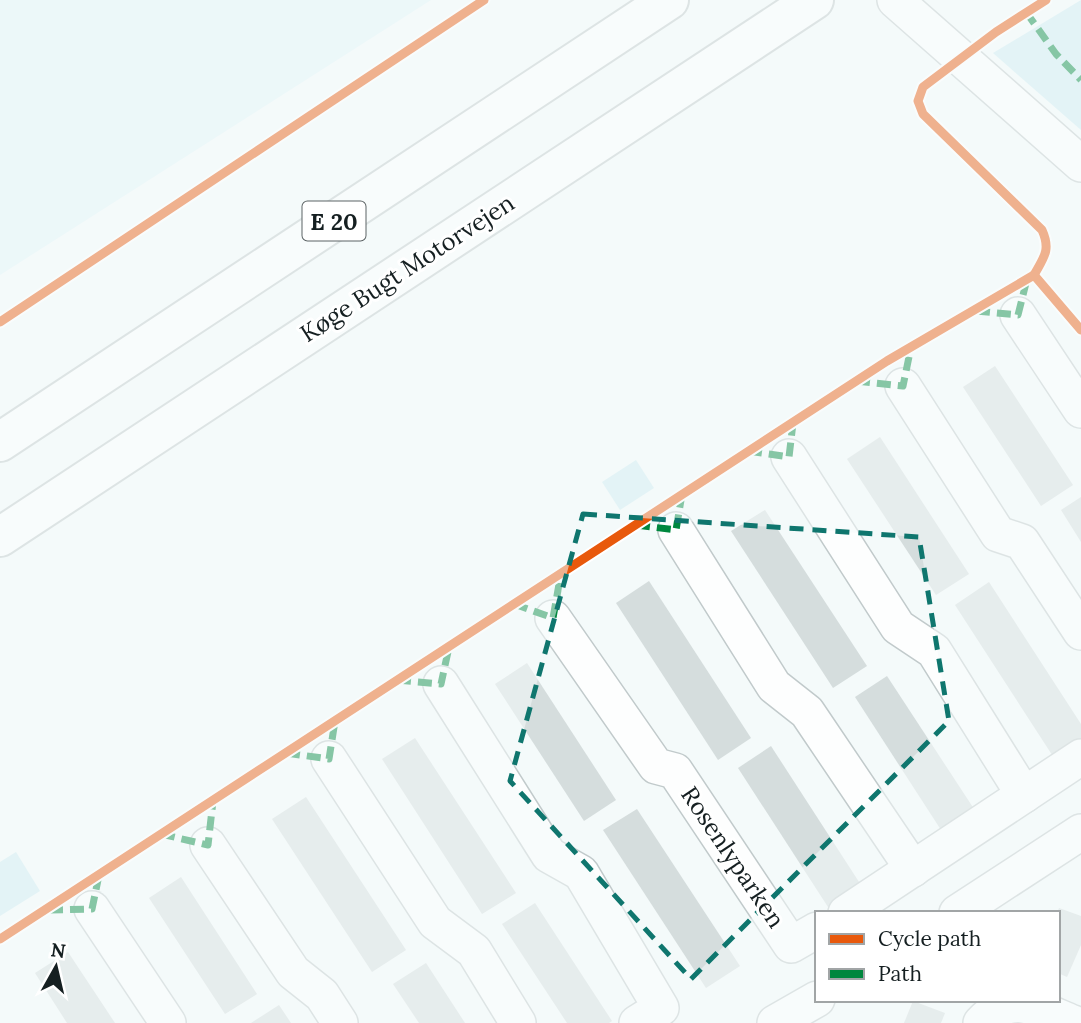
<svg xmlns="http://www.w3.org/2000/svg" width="1081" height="1023" viewBox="0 0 1081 1023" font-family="Lora,serif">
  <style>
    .built { fill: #e2f5f9 }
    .green { fill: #ceecf2 }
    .building { fill: #d5dddd }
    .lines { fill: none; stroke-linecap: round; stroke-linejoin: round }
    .minor-casing { stroke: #c1cacb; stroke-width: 38 }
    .highway-casing { stroke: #c1cacb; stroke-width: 42 }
    .minor { stroke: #fdfefe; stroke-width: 35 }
    .highway { stroke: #fdfefe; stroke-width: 38 }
    .quiet { stroke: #00873e; stroke-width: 7; stroke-dasharray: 14 7; stroke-linecap: butt }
    .cycleway-casing { stroke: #fff; stroke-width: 13 }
    .cycleway { stroke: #e8590c; stroke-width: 9 }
    .marked { fill: none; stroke: #0f766e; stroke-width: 5; stroke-dasharray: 14 9; stroke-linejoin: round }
    .labels { text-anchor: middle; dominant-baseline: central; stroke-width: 6; stroke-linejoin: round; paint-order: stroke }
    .shield { fill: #fff; stroke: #5b6264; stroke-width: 2 }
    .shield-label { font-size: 23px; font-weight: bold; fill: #151f21 }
    .street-label { font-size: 24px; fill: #151f21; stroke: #fff }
  </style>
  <rect width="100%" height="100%" fill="#f4fafa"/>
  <!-- built -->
  <path class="built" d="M0 0H431L0 275Z"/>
  <!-- green -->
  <g class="green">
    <path d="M1081 0V130L993 53Z"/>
    <path d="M636 460 654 488 620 510 602 482Z"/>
    <path d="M16 852 40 891 0 916V862Z"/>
  </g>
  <!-- building -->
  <g class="building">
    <path d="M995 366 1073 485 1041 506 963 387Z"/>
    <path d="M880 437 969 574 936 595 847 459Z"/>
    <path d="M1081 497V542L1061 510Z"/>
    <path d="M765 510 867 666 833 688 731 531Z"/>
    <path d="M649 581 751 738 718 760 616 603Z"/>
    <path d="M989 582 1081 724V745L1056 761 955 605Z"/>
    <path d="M527 663 616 800 584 821 495 684Z"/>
    <path d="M887 676 976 812 943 833 855 697Z"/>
    <path d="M415 738 516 893 482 914 382 759Z"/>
    <path d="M771 746 861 885 828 907 738 768Z"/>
    <path d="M306 797 406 950 372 972 272 819Z"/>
    <path d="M637 809 740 966 706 988 603 830Z"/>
    <path d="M181 877 257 994 225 1014 149 898Z"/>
    <path d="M535 903 612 1021 609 1023H567L502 924Z"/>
    <path d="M1059 908 1081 916V945L1067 977 1058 973 1057 913Z"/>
    <path d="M68 952 115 1023H67L35 973Z"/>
    <path d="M426 963 465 1023H419L393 984Z"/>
    <path d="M913 1001 945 1013 941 1023H904Z"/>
    <path d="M279 1005 291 1023H251Z"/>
  </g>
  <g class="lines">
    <defs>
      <g id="minor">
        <path d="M895 0 1081 164"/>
        <path d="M1018 315 1081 410"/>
        <path d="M903 386 998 534 1022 542 1081 632"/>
        <path d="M789 457 898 627 934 651 1024 795"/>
        <path d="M676 530 774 686 807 712 913 869"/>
        <path d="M553 618 656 766 675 771 791 945 817 930"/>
        <path d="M441 684 549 855 581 873 661 1008 637 1023"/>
        <path d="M329 759 435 922 474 951 518 1023"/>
        <path d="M208 845 293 972 322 995 340 1023"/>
        <path d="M92 909 168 1023"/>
        <path d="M846 913 1081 757"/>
        <path d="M957 913 1081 832"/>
        <path d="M775 1023 817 999"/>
        <path d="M981 1023C1011 990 1038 1009 1073 1023"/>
      </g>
      <g id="highway">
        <path d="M0 442 669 0"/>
        <path d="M0 537 814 0"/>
      </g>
    </defs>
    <!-- minor casing -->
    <use href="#minor" class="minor-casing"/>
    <!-- highway casing -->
    <use href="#highway" class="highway-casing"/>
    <!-- minor -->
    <use href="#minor" class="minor"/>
    <!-- highway -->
    <use href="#highway" class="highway"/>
    <!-- quiet -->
    <g class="quiet">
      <path d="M1026 12 1056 54 1081 80"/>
      <path d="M976 311 1018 315 1027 279"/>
      <path d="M856 381 903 386 911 347"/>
      <path d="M748 451 789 457 793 423"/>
      <path d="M636 525 676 530 682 494"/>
      <path d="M514 604 553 618 561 573"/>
      <path d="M397 680 441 684 449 647"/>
      <path d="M286 753 329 759 335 721"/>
      <path d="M161 834 208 845 213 801"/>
      <path d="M49 910 92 909 99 875"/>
    </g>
    <defs>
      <g id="cycleway">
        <path d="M1034 275C1044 257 1051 250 1042 230L923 114 918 101 923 87 996 32 1046 0"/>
        <path d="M0 322 484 0"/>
        <path d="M0 939 887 361 1034 275 1081 330"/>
      </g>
    </defs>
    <!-- cycleway casing -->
    <use href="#cycleway" class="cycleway-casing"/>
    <!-- cycleway -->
    <use href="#cycleway" class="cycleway"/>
  </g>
  <!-- marked area -->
  <path d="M0 0H1081V1023H0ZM583 514 919 537 949 721 691 979 510 781Z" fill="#f4fafa" fill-opacity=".55" fill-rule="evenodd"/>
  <path class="marked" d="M583 514 919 537 949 721 691 979 510 781Z"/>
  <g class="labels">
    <!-- shield labels -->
    <rect class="shield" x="302.5" y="201.5" width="63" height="39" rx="5"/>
    <g class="shield-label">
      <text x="334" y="221">E 20</text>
    </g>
    <!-- street labels -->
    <g class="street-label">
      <text transform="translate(407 268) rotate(-33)">Køge Bugt Motorvejen</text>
      <text transform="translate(733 857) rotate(56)">Rosenlyparken</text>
    </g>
  </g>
  <!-- legend -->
  <rect x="815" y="911" width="245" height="91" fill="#ffffff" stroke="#a1a5a6" stroke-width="2"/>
  <rect x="829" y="934" width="35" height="10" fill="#e8590c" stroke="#a1a5a6" stroke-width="2"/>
  <text x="878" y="946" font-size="21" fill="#151f21">Cycle path</text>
  <rect x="829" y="969" width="35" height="10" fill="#00873e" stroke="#a1a5a6" stroke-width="2"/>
  <text x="878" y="981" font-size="21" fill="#151f21">Path</text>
  <!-- north arrow -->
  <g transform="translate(56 967) rotate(8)" stroke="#ffffff" stroke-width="5" paint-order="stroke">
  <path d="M0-5L12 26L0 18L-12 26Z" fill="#151f21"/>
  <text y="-10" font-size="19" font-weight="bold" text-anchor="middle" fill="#151f21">N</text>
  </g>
</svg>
